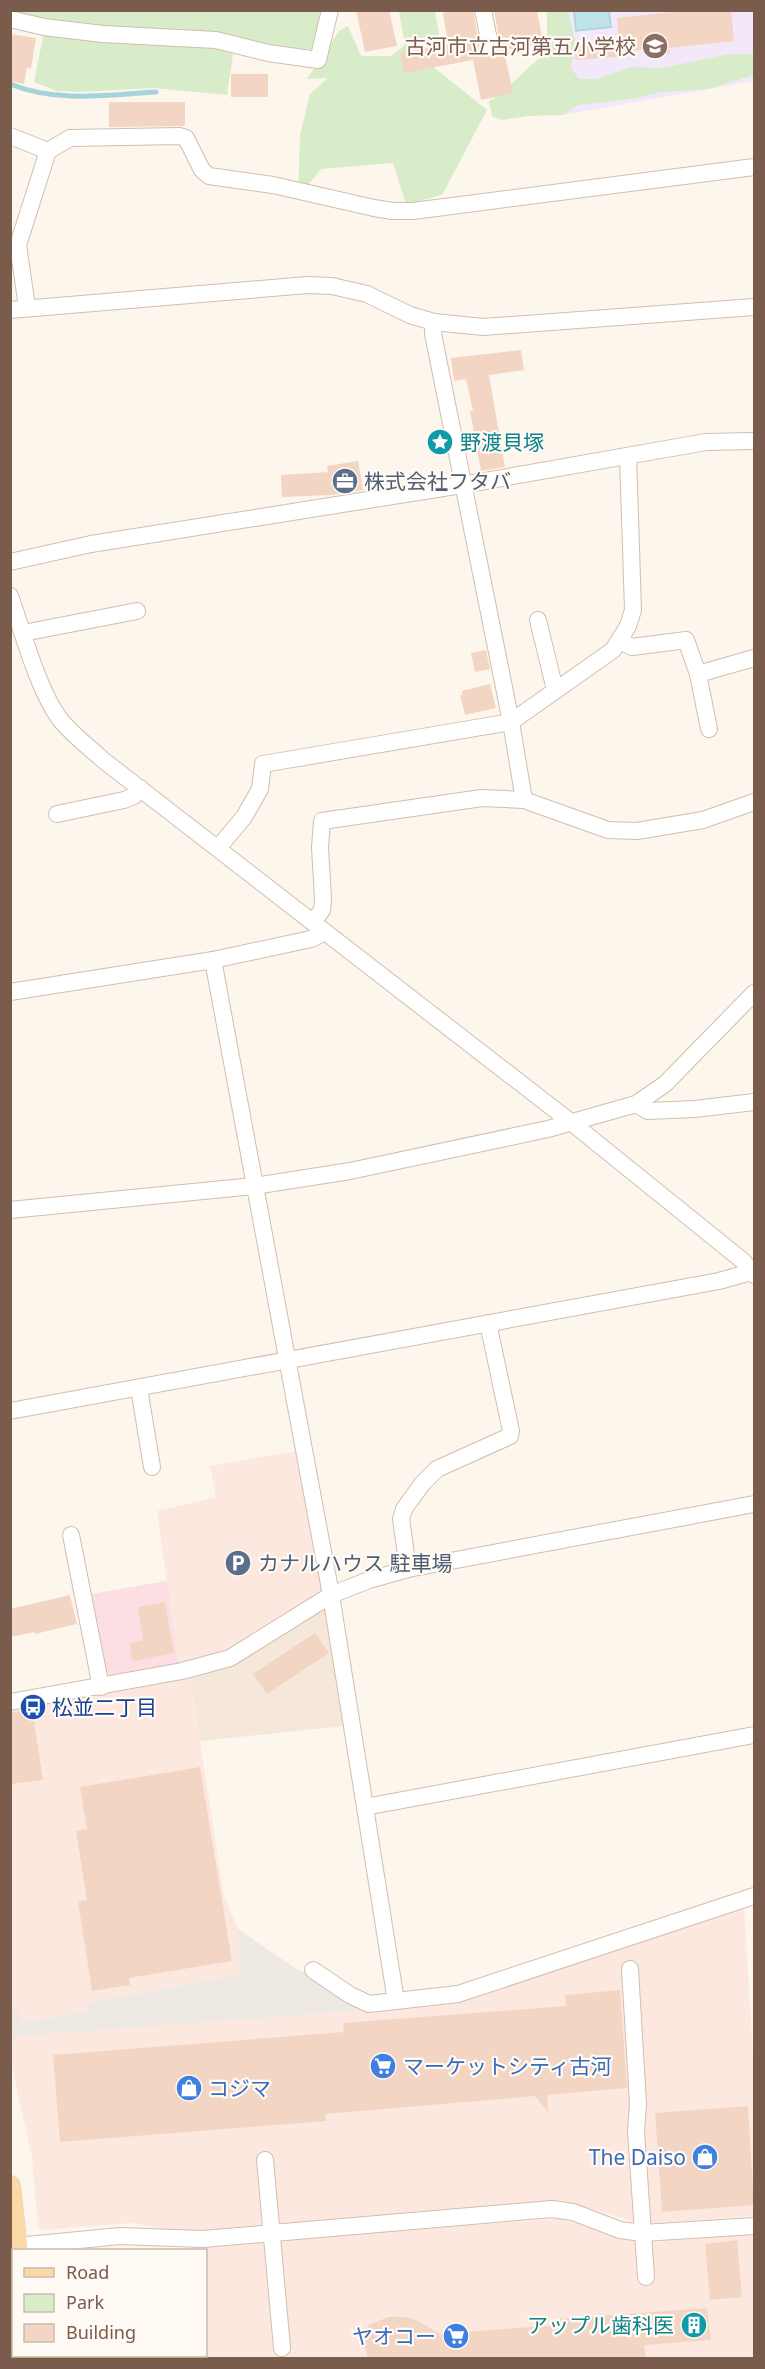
<svg xmlns="http://www.w3.org/2000/svg" width="765" height="2369" viewBox="0 0 765 2369" font-family="'Noto Sans','Noto Sans JP',sans-serif">
  <style>
    .residential { fill: #f5e8da }
    .commercial { fill: #fde8e0 }
    .industrial { fill: #efe9e4 }
    .education { fill: #f3e8fa }
    .medical { fill: #fbdfe3 }
    .green { fill: #d8ecc9 }
    .water { fill: #bfe3e8; stroke: #a5d3da; stroke-width: 1.5 }
    .lines { fill: none; stroke-linecap: round; stroke-linejoin: round }
    .stream { stroke: #a5d3da; stroke-width: 5 }
    .building { fill: #f3d5c3 }
    .minor-casing { stroke: #d1beb0; stroke-width: 18 }
    .major-casing { stroke: #dad1cd; stroke-width: 22 }
    .minor { stroke: #fff; stroke-width: 16 }
    .major { stroke: #fbd9a5; stroke-width: 21 }
    .labels { text-anchor: middle; dominant-baseline: central; stroke-width: 4.5; stroke-linejoin: round; paint-order: stroke }
    .education-label { font-size: 21px; fill: #785e54; stroke: #fffaf3; text-anchor: end }
    .culture-label { font-size: 21px; fill: #0d838f; stroke: #fffaf3; text-anchor: start }
    .service-label { font-size: 21px; fill: #4e5e75; stroke: #fffaf3; text-anchor: start }
    .transit-label { font-size: 21px; fill: #164399; stroke: #fffaf3; text-anchor: start }
    .shop-label { font-size: 21px; fill: #366cbe; stroke: #fffaf3; text-anchor: start }
  </style>
  <rect width="100%" height="100%" fill="#fdf6ec"/>
  <!-- residential -->
  <path class="residential" d="M325 1607 345 1726 200 1741 190 1677Z"/>
  <!-- commercial -->
  <g class="commercial">
    <path d="M297 1451 324 1584 322 1592 236 1649 179 1667 157 1511 216 1497 210 1466Z"/>
    <path d="M190 1677 224 1896 238 1929 241 1974 86 2003 87 2012 21 2022 18 2007 11 2008V1709Z"/>
    <path d="M744 1907 754 2070V2216L643 2224 573 2204 194 2231H174L131 2223 43 2230 38 2226 32 2157 11 2062 10 2037 368 2010Z"/>
    <path d="M559 2218 626 2239 658 2242 754 2233V2358H45V2356H206V2250H132L189 2248Z"/>
  </g>
  <!-- industrial -->
  <path class="industrial" d="M238 1929 295 1968 313 1976 368 2010 11 2037V2008L18 2007 21 2022 86 2012V2003L241 1974Z"/>
  <!-- education -->
  <path class="education" d="M553 11H754V81L563 115Z"/>
  <!-- medical -->
  <path class="medical" d="M167 1581 179 1667 115 1678 105 1671 91 1594Z"/>
  <!-- green -->
  <g class="green">
    <path d="M11 10 325 11 315 49 292 51 212 31 202 33 86 26 11 14Z"/>
    <path d="M399 11H435L440 39 406 45 487 110 442 195 406 204 393 163 321 169 298 197 300 135 310 94 328 78 307 79 339 31 348 26 361 56H391L405 45Z"/>
    <path d="M547 11H568L576 45 571 68 579 79H597L631 67 663 68 728 54H754V75L709 89 661 92 631 99 578 105 563 115 529 116 502 120 492 116 489 101C511 89 525 66 547 54Z"/>
    <path d="M44 32 217 47 233 54 227 95 154 88 80 92 57 91 34 82Z"/>
  </g>
  <!-- water -->
  <path class="water" d="M574 11H609L611 27 576 31Z"/>
  <g class="lines">
    <!-- stream -->
    <path class="stream" d="M10 84C56 103 108 95 156 92"/>
  </g>
  <!-- building -->
  <g class="building">
    <path d="M356 10H389L397 46 365 52Z"/>
    <path d="M458 10H473L480 48 483 52 491 55 497 52 500 44 494 10H537L543 43 504 50 513 93 481 100 473 60 404 73 400 53 448 44 443 13Z"/>
    <path d="M691 10H731L734 41 669 48 670 54 650 55 649 49 620 52 617 18Z"/>
    <path d="M10 34 36 38 31 68H27L24 84 10 81Z"/>
    <path d="M616 42 618 57 575 60 576 45Z"/>
    <rect x="231" y="74" width="37" height="23"/>
    <path d="M109 102H185V126L109 127Z"/>
    <path d="M521 350 524 370 489 375 505 467 481 471 470 411H473L466 379 454 381 451 358Z"/>
    <path d="M358 461 363 490 332 495 282 497 281 475 328 472 327 466Z"/>
    <path d="M486 650 490 669 475 672 471 653Z"/>
    <path d="M490 684 496 708 465 715 460 695H462V691Z"/>
    <path d="M70 1595 77 1624 35 1634V1632L10 1637V1609Z"/>
    <path d="M165 1602 174 1653 133 1661 129 1643 143 1640 138 1607Z"/>
    <path d="M315 1633 329 1653 267 1694 253 1674Z"/>
    <path d="M32 1709 43 1780 10 1784V1713Z"/>
    <path d="M200 1767 232 1961 129 1978 130 1985 92 1991 78 1901 87 1900 76 1831 87 1829 80 1787Z"/>
    <path d="M620 1990 627 2088 547 2095 548 2112 535 2096 325 2114 326 2121 60 2142 53 2055 344 2032 343 2023 566 2006 565 1995Z"/>
    <path d="M748 2106 754 2205 662 2212 655 2113Z"/>
    <path d="M737 2240 742 2297 710 2300 705 2244Z"/>
    <path d="M707 2308 711 2340 644 2345 646 2358H368L362 2338 369 2325 388 2317H405L416 2320 440 2334 557 2325V2319Z"/>
  </g>
  <g class="lines">
    <defs>
      <g id="minor">
        <path d="M483 10 490 45"/>
        <path d="M10 19 44 27 103 34 216 40 268 53 318 60 330 10"/>
        <path d="M10 136 48 151"/>
        <path d="M27 307 18 245 48 151 70 138 179 136 186 138 202 170 209 176 273 185 374 208 392 211H413L754 167"/>
        <path d="M10 310 308 285 332 286 367 294 410 315 434 322 483 327 754 307"/>
        <path d="M434 322 433 334 511 722 524 800"/>
        <path d="M10 562 91 544 462 485 706 442 754 441"/>
        <path d="M10 596C23 632 37 687 59 718 71 734 88 746 103 760L572 1123 743 1261 754 1275"/>
        <path d="M538 620 555 690"/>
        <path d="M23 633 137 611"/>
        <path d="M620 641 632 647 686 640 698 674"/>
        <path d="M709 729 698 674 754 658"/>
        <path d="M57 814 124 800 134 796 140 788"/>
        <path d="M218 848 244 817 260 789 263 764 511 722 613 650 628 626 633 610 628 456"/>
        <path d="M313 922 322 910 323 899 320 847 322 821 482 798 524 800 608 830 637 831 703 820 754 802"/>
        <path d="M10 992 213 960 311 939 325 932"/>
        <path d="M636 1104 648 1111 695 1109 754 1102"/>
        <path d="M10 1210 254 1186 350 1171 548 1129 636 1104 665 1084 754 993"/>
        <path d="M139 1388 152 1467"/>
        <path d="M10 1411 719 1281 754 1271"/>
        <path d="M71 1535 101 1687"/>
        <path d="M408 1569 401 1519 404 1509 422 1484 437 1469 510 1436 511 1431 488 1323"/>
        <path d="M10 1702 182 1671 230 1658 331 1595 213 960"/>
        <path d="M365 1807 754 1735"/>
        <path d="M630 1969 638 2104 636 2131 646 2277"/>
        <path d="M313 1970 350 1995 369 2004 458 1994 754 1896"/>
        <path d="M396 2001 331 1595 369 1580 408 1569 754 1504"/>
        <path d="M265 2160 282 2348"/>
        <path d="M17 2246 120 2236 203 2239 552 2209 573 2212 620 2230 643 2233 754 2226"/>
      </g>
      <g id="major">
        <path d="M10 2186 17 2250"/>
        <path d="M22 2356V2358"/>
      </g>
    </defs>
    <!-- minor casing -->
    <use href="#minor" class="minor-casing"/>
    <!-- major casing -->
    <use href="#major" class="major-casing"/>
    <!-- minor -->
    <use href="#minor" class="minor"/>
    <!-- major -->
    <use href="#major" class="major"/>
  </g>
  <!-- icons -->
  <defs>
    <symbol id="school-disc" viewBox="-11 -11 22 22"><circle r="9.5" fill="#8d6e63" stroke="#fffaf3"/><path d="M0-5L7-2L0 1L-7-2ZM-4 1L0 2.5L4 1V4Q0 6-4 4Z" fill="#fff"/></symbol>
    <symbol id="sight-disc" viewBox="-11 -11 22 22"><circle r="9.5" fill="#0f9aa8" stroke="#fffaf3"/><path d="M0-6L1.8-2.2L6-1.7L2.9 1.2L3.7 5.4L0 3.3L-3.7 5.4L-2.9 1.2L-6-1.7L-1.8-2.2Z" fill="#fff"/></symbol>
    <symbol id="office-disc" viewBox="-11 -11 22 22"><circle r="9.5" fill="#5c6f8a" stroke="#fffaf3"/><path d="M-6-3h4V-5.5h4V-3h4V5H-6ZM-1-4.5V-3h2v-1.5ZM-6 0V1H6V0Z" fill="#fff"/></symbol>
    <symbol id="parking-disc" viewBox="-11 -11 22 22"><circle r="9.5" fill="#5c6f8a" stroke="#fffaf3"/><path d="M-3.5-5.5H1a3.5 3.5 0 0 1 0 7H-1V5.5H-3.5ZM-1-3.4V-.6H.8a1.4 1.4 0 0 0 0-2.8Z" fill="#fff"/></symbol>
    <symbol id="bus-disc" viewBox="-11 -11 22 22"><circle r="9.5" fill="#1a4fb4" stroke="#fffaf3"/><path d="M-5-6H5V4H4V6H2V4H-2V6H-4V4H-5ZM-3.5-4V0h7V-4ZM-3.5 1.2v1.5H-2V1.2ZM2 1.2v1.5H3.5V1.2Z" fill="#fff"/></symbol>
    <symbol id="supermarket-disc" viewBox="-11 -11 22 22"><circle r="9.5" fill="#3f7fe0" stroke="#fffaf3"/><path d="M-6-5.5h2.5l.6 2H6L4.5 2H-2.5L-4.4-4H-6ZM-1.5 3.2a1.3 1.3 0 1 0 .1 0ZM3 3.2a1.3 1.3 0 1 0 .1 0Z" fill="#fff"/></symbol>
    <symbol id="shop-disc" viewBox="-11 -11 22 22"><circle r="9.5" fill="#3f7fe0" stroke="#fffaf3"/><path d="M-5-2.5h2.3a2.7 3.5 0 0 1 5.4 0H5L5.5 6h-11ZM-1.5-2.5h3a1.5 2.3 0 0 0-3 0Z" fill="#fff"/></symbol>
    <symbol id="building-disc" viewBox="-11 -11 22 22"><circle r="9.5" fill="#0f9aa8" stroke="#fffaf3"/><path d="M-4-6H4V6H1V3H-1V6H-4ZM-2.5-4.3h1.7v1.8h-1.7ZM.8-4.3h1.7v1.8H.8ZM-2.5-1h1.7V.8h-1.7ZM.8-1h1.7V.8H.8Z" fill="#fff"/></symbol>
  </defs>
  <g fill-rule="evenodd">
    <use href="#school-disc" x="640" y="31" width="30" height="30"/>
    <use href="#sight-disc" x="425" y="427" width="30" height="30"/>
    <use href="#office-disc" x="330" y="466" width="30" height="30"/>
    <use href="#parking-disc" x="223" y="1548" width="30" height="30"/>
    <use href="#bus-disc" x="18" y="1692" width="30" height="30"/>
    <use href="#supermarket-disc" x="368" y="2051" width="30" height="30"/>
    <use href="#shop-disc" x="174" y="2073" width="30" height="30"/>
    <use href="#shop-disc" x="690" y="2142" width="30" height="30"/>
    <use href="#building-disc" x="679" y="2310" width="30" height="30"/>
    <use href="#supermarket-disc" x="441" y="2321" width="30" height="30"/>
  </g>
  <g class="labels">
    <!-- education labels -->
    <g class="education-label">
      <text x="636" y="46">古河市立古河第五小学校</text>
    </g>
    <!-- culture labels -->
    <g class="culture-label">
      <text x="460" y="442">野渡貝塚</text>
      <text x="674" y="2325" text-anchor="end">アップル歯科医</text>
    </g>
    <!-- service labels -->
    <g class="service-label">
      <text x="364" y="481">株式会社フタバ</text>
      <text x="258" y="1563">カナルハウス 駐車場</text>
    </g>
    <!-- transit labels -->
    <g class="transit-label">
      <text x="52" y="1707">松並二丁目</text>
    </g>
    <!-- shop labels -->
    <g class="shop-label">
      <text x="403" y="2066">マーケットシティ古河</text>
      <text x="208" y="2088">コジマ</text>
      <text x="686" y="2157" text-anchor="end">The Daiso</text>
      <text x="436" y="2336" text-anchor="end">ヤオコー</text>
    </g>
  </g>
  <!-- border -->
  <rect width="765" height="2369" fill="none" stroke="#7a5c4d" stroke-width="24"/>
  <!-- legend -->
  <rect x="12" y="2249" width="195" height="108" fill="#fffaf3" stroke="#cabbb1" stroke-width="1.5"/>
  <rect x="24" y="2268" width="30" height="9" fill="#fbd9a5" stroke="#cabbb1" stroke-width="1.5"/>
  <text x="66" y="2279" font-size="18" fill="#7a5c4d">Road</text>
  <rect x="24" y="2294" width="30" height="18" fill="#d8ecc9" stroke="#cabbb1" stroke-width="1.5"/>
  <text x="66" y="2309" font-size="18" fill="#7a5c4d">Park</text>
  <rect x="24" y="2324" width="30" height="18" fill="#f3d5c3" stroke="#cabbb1" stroke-width="1.5"/>
  <text x="66" y="2339" font-size="18" fill="#7a5c4d">Building</text>
</svg>
